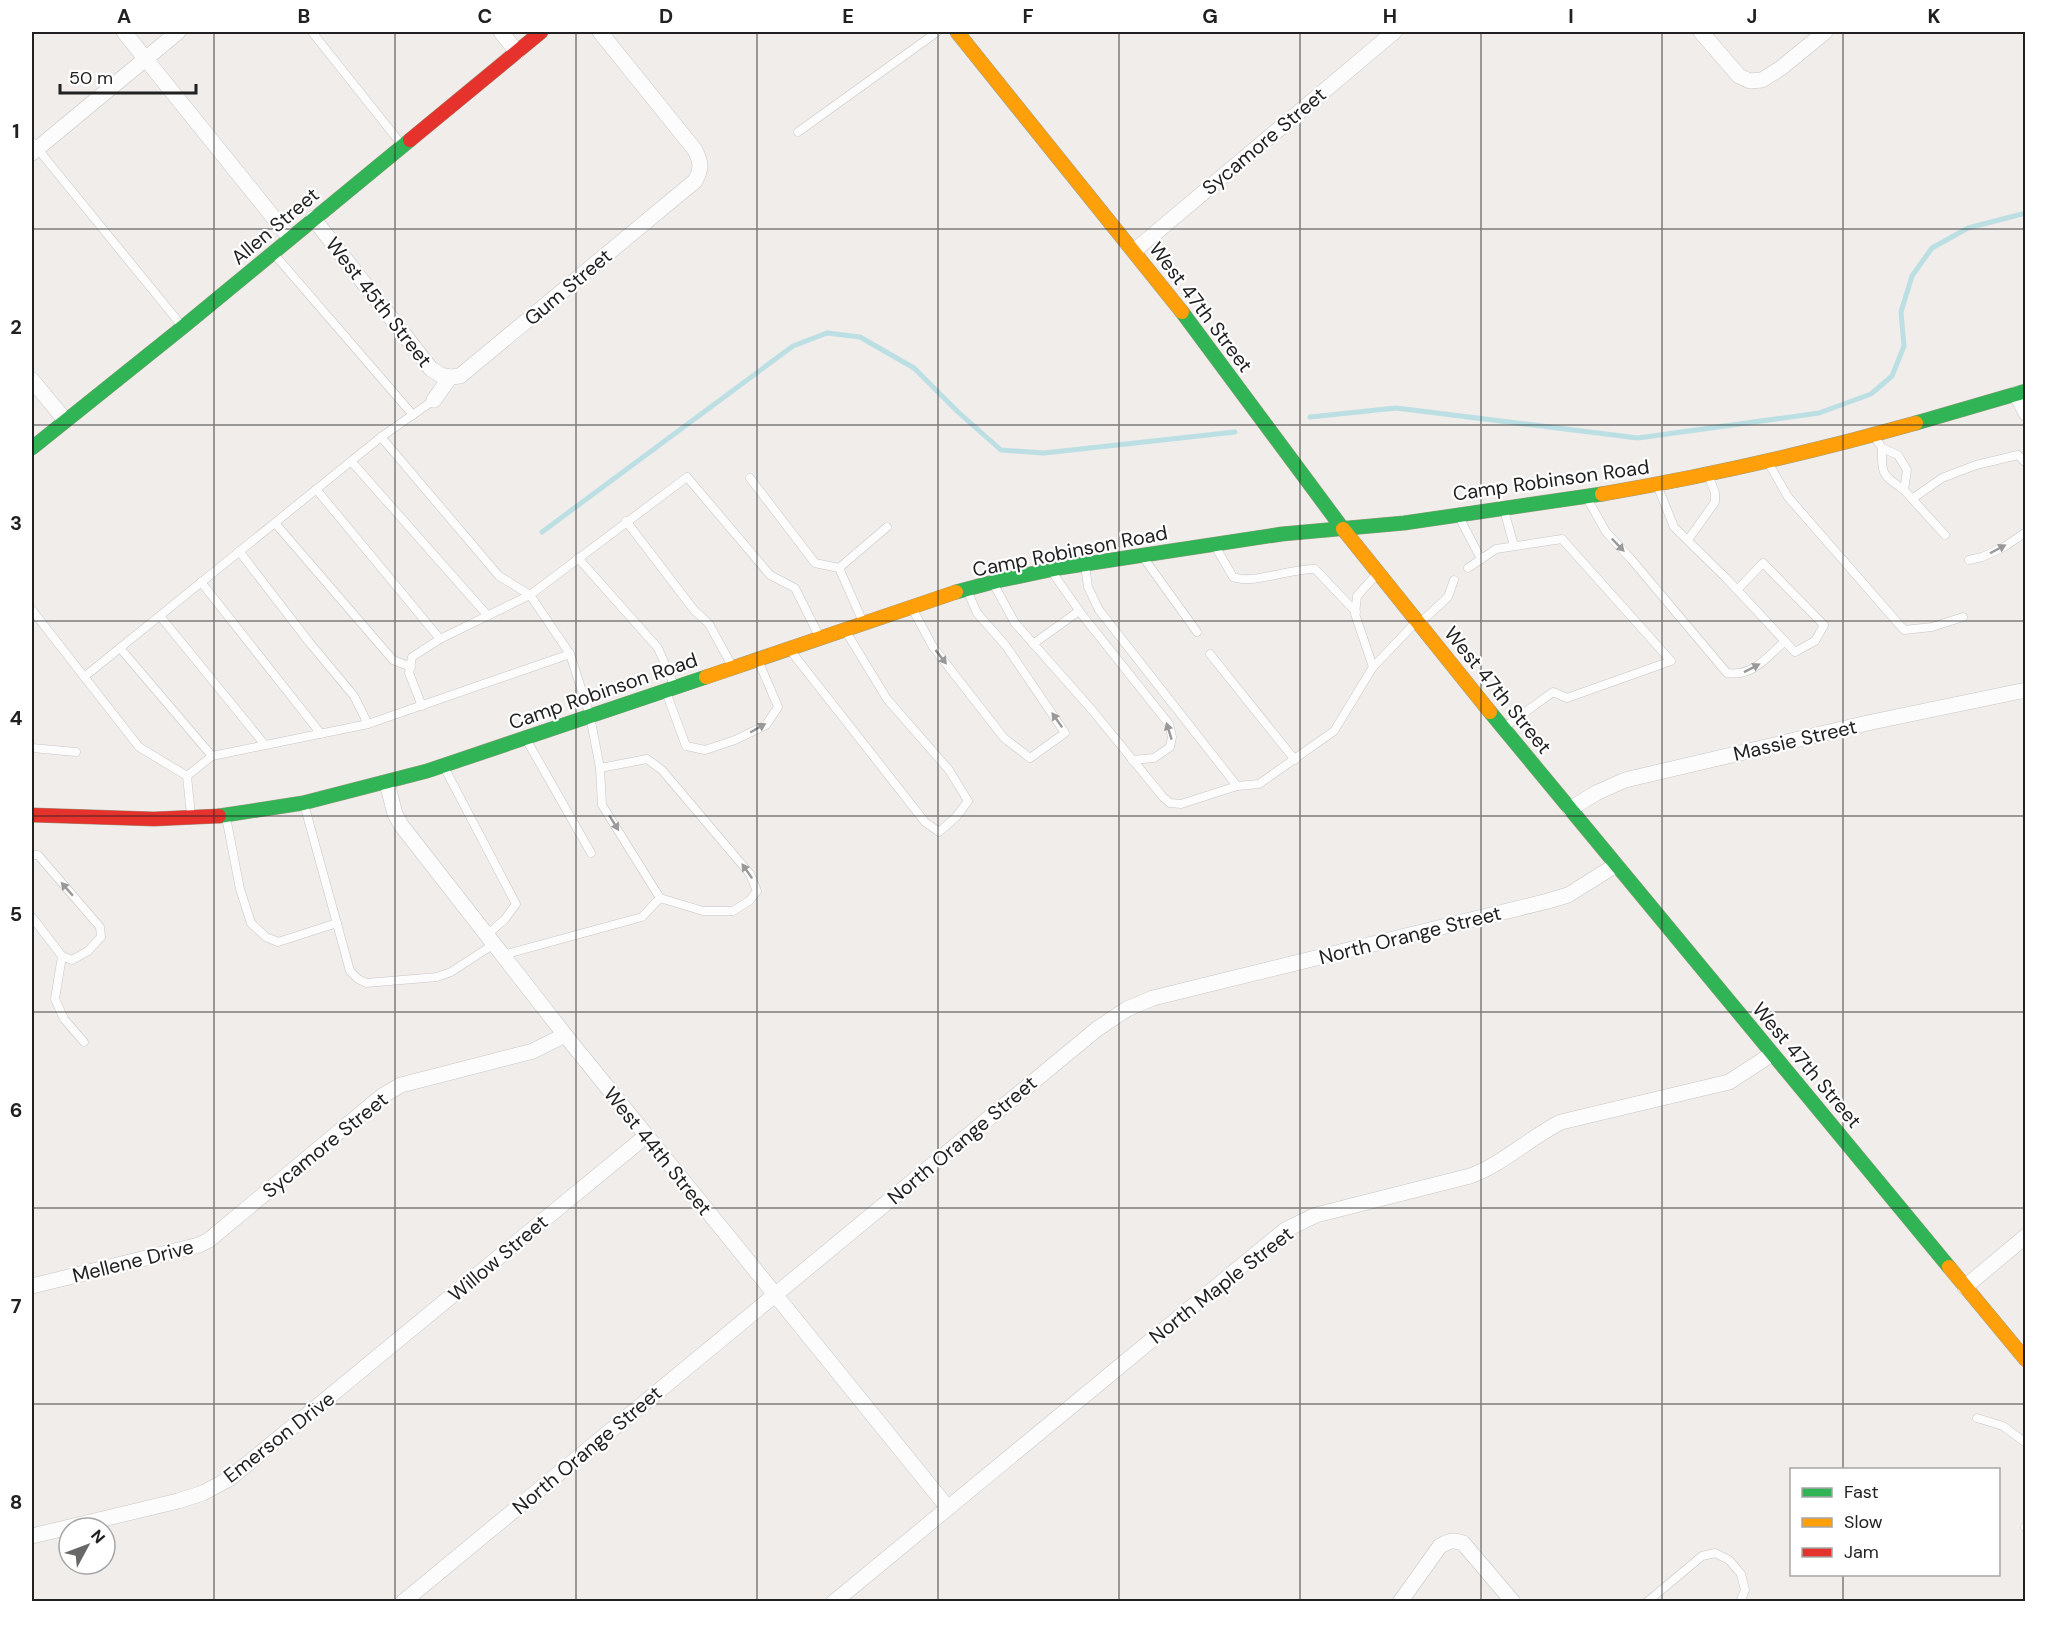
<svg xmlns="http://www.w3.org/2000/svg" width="2057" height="1633" viewBox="0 0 2057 1633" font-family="'DM Sans',sans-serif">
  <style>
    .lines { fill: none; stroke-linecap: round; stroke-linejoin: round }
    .stream { stroke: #bcdfe4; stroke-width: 5 }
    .lane-casing { stroke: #c8c7c6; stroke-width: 9 }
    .street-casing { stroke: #c8c7c6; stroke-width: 16 }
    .fast-casing { stroke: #9b9a80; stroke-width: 15 }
    .slow-casing { stroke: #9b9a80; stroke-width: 15 }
    .jam-casing { stroke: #9b9a80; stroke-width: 15 }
    .lane { stroke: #fdfcfc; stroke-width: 8 }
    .street { stroke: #fdfcfc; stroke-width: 15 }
    .fast { stroke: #30b455; stroke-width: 14 }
    .slow { stroke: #ff9f0a; stroke-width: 14 }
    .jam { stroke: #e5322d; stroke-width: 14 }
    .oneway { fill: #9a9999 }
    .grid { fill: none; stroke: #212121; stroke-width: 1.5; stroke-opacity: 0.55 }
    .labels { text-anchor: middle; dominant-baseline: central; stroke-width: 4.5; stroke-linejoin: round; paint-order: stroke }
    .street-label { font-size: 20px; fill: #212121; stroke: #fff }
    .neatline { fill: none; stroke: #212121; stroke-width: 2 }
    .grid-label { font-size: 20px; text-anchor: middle; font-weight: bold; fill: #212121 }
  </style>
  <rect width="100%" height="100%" fill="#f0edea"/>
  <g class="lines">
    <!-- stream -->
    <g class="stream">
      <path d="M1310 417 1396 408 1638 438 1819 413 1871 394 1892 376 1904 346 1901 312 1912 276 1932 248 1968 228 2026 213"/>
      <path d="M542 532 793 346 827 333 860 337 914 368 958 412 1001 450 1044 453 1235 432"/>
    </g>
    <defs>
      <g id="lane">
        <path d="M312 32 402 145"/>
        <path d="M798 132 937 32"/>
        <path d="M32 142 182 326"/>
        <path d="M274 254 413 415"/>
        <path d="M434 400 381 437 499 576 530 595"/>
        <path d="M1874 436 1882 448 1898 455 1907 470 1904 490C1883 475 1881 475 1882 448"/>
        <path d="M351 461 488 616"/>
        <path d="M1768 462 1788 497 1904 630 1932 627 1963 617"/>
        <path d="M750 478 815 563 839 568"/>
        <path d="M1657 485 1674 527 1726 578 1795 652 1815 641 1824 625 1763 563 1737 590"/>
        <path d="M316 489 440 639"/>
        <path d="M1904 490 1945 535"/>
        <path d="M1587 498 1606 532 1631 559 1727 673C1753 677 1767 657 1785 641"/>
        <path d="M1912 499 1942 478 1976 465 2018 455 2026 463"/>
        <path d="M1504 510 1514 546"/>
        <path d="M1458 515 1481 559"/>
        <path d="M626 521 694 610 709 624 732 666"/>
        <path d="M275 523 393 660 411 667"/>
        <path d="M1688 540 1715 502V493L1708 474"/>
        <path d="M1215 546 1233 577C1252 585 1292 568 1315 569L1356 612"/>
        <path d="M239 551 309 642 354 696 368 724"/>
        <path d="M1143 557 1197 632"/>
        <path d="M578 558 658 648 674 685"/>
        <path d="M1969 560 1982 557 2004 547 2026 532"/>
        <path d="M1468 568 1496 549 1562 539 1671 661 1567 698 1553 692 1506 726"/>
        <path d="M1052 572 1083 616 1169 724 1172 737 1170 747 1154 758 1132 760"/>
        <path d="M201 582 321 734"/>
        <path d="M993 583 1015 623 1092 710 1163 797 1170 803 1181 804 1237 786 1099 610 1088 587 1085 565"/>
        <path d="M912 608 933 647 1004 738 1030 758 1065 733 1006 646 977 613 967 590"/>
        <path d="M32 610 139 747 187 776 191 815"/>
        <path d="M160 616 265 745"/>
        <path d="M1422 621 1448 597 1454 580"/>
        <path d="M863 622 839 568 887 527"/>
        <path d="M1033 644 1079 611"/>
        <path d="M120 648 212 756"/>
        <path d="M790 650 925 822 939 832 956 817 968 801 949 770 887 699 845 630"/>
        <path d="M570 654 530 595 687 477 770 575 795 588 819 636"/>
        <path d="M1210 654 1295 760"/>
        <path d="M1373 667 1355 614 1357 596 1375 576"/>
        <path d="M84 677 381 437"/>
        <path d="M666 692 686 746 705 750 735 740 766 725 778 707 758 660"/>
        <path d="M422 706 409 673 412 657 440 639 530 595"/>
        <path d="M526 739 591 853"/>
        <path d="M32 748 76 752"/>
        <path d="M444 767 516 904 505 919 487 935"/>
        <path d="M187 776 212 756 368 724 570 654 590 716 600 768 602 805 660 898 703 911H733L749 901 757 891 750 874 662 770 647 759 600 768"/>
        <path d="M1237 786 1259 784 1334 731 1373 667 1416 622"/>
        <path d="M304 804 350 971 358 979 366 983 437 977 451 972 494 944"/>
        <path d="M226 817 240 889 251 923 266 937 278 942 337 923"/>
        <path d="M32 855H38L100 927 101 937 88 951 72 960 62 956 32 917"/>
        <path d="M503 955 642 917 660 898"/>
        <path d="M62 956 55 999 64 1019 84 1042"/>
        <path d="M1977 1418 2003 1426 2026 1443"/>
        <path d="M2025 1527H2026"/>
        <path d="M1647 1602 1702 1556 1715 1553 1729 1560 1741 1574 1745 1590 1740 1602"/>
      </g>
      <g id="street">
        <path d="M124 32 290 238"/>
        <path d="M501 32 517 52"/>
        <path d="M1701 32 1739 76 1750 81 1762 80 1781 68 1825 32"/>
        <path d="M32 153 178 32"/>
        <path d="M313 218 431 369 441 375 450 377"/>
        <path d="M1134 251 1394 32"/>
        <path d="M32 380 65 420"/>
        <path d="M2016 394 2026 413"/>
        <path d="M434 400 450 377 460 376 695 181C702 169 701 162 695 150L600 32"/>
        <path d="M387 783 395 814 401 825 565 1035 948 1508"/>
        <path d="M1570 809 1596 793 1625 780 1872 722 2026 690"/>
        <path d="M32 1286 199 1245 209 1240 382 1096 401 1085 533 1051 565 1035"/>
        <path d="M1965 1287 2026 1236"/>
        <path d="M32 1536 178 1501 203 1493 229 1479 646 1136"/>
        <path d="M403 1602 1097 1029 1127 1009 1153 998 1548 901 1568 895 1616 865"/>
        <path d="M834 1602 1285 1230 1316 1215 1470 1176C1503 1164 1529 1138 1561 1122L1729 1082 1772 1054"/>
        <path d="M1400 1602 1440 1546C1449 1541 1453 1539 1463 1543L1513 1602"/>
      </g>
      <g id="fast">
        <path d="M1182 312 1343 529"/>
        <path d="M1916 423 2026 391"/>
        <path d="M32 448 183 327 410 140"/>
        <path d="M956 592 997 581 1059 568 1282 534 1404 523 1602 494"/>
        <path d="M1490 712 1949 1267"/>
        <path d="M219 816 303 803 427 771 706 677"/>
      </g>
      <g id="slow">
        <path d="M957 32 1182 312"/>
        <path d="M1602 494C1708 476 1813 452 1916 423"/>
        <path d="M1343 529 1490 712"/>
        <path d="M706 677 956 592"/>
        <path d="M1949 1267 2026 1360"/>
      </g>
      <g id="jam">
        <path d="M410 140 541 32"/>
        <path d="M32 815 154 819 219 816"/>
      </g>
    </defs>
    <!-- lane casing -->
    <use href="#lane" class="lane-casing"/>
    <!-- street casing -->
    <use href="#street" class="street-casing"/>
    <!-- fast casing -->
    <use href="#fast" class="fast-casing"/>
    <!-- slow casing -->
    <use href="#slow" class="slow-casing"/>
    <!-- jam casing -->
    <use href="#jam" class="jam-casing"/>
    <!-- lane -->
    <use href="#lane" class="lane"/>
    <!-- street -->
    <use href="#street" class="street"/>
    <!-- fast -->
    <use href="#fast" class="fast"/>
    <!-- slow -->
    <use href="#slow" class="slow"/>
    <!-- jam -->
    <use href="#jam" class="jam"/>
  </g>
  <!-- one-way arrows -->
  <defs><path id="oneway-solid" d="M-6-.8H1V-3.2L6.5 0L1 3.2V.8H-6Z" transform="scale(1.5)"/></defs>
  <g class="oneway">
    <use href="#oneway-solid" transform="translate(1618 545) rotate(46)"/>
    <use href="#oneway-solid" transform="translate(1998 549) rotate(-28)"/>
    <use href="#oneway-solid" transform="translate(941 657) rotate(52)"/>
    <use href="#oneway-solid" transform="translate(1752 668) rotate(-27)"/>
    <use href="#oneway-solid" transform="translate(1057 720) rotate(-125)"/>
    <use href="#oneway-solid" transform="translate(758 728) rotate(-30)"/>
    <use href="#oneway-solid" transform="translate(1169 731) rotate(-107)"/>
    <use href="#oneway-solid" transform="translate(614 823) rotate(58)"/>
    <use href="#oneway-solid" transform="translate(747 871) rotate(-125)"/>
    <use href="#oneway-solid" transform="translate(67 889) rotate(-131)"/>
  </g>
  <!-- grid -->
  <path class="grid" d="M214 32V1602M395 32V1602M576 32V1602M757 32V1602M938 32V1602M1119 32V1602M1300 32V1602M1481 32V1602M1662 32V1602M1843 32V1470M32 229H2026M32 425H2026M32 621H2026M32 816H2026M32 1012H2026M32 1208H2026M32 1404H2026M1843 1574V1602"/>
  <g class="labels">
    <!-- street labels -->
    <g class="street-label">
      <text transform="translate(1264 141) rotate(-40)">Sycamore Street</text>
      <text transform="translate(275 226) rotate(-40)">Allen Street</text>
      <text transform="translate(568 287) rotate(-40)">Gum Street</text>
      <text transform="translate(379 302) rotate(52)">West 45th Street</text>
      <text transform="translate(1201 307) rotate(53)">West 47th Street</text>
      <text transform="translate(1551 480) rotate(-8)">Camp Robinson Road</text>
      <text transform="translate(1070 551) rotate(-11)">Camp Robinson Road</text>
      <text transform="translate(1498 690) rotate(51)">West 47th Street</text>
      <text transform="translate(603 691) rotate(-19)">Camp Robinson Road</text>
      <text transform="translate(1795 740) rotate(-13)">Massie Street</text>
      <text transform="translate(1410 935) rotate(-14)">North Orange Street</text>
      <text transform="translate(1807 1065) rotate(50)">West 47th Street</text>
      <text transform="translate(962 1140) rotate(-40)">North Orange Street</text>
      <text transform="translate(325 1145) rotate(-39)">Sycamore Street</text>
      <text transform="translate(658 1151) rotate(51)">West 44th Street</text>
      <text transform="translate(498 1258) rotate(-40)">Willow Street</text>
      <text transform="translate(133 1261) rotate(-14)">Mellene Drive</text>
      <text transform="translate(1221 1285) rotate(-38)">North Maple Street</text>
      <text transform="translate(279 1437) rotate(-38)">Emerson Drive</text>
      <text transform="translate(587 1450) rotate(-40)">North Orange Street</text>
    </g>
  </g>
  <!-- border -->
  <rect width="2057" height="1633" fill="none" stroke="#ffffff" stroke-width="66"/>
  <!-- legend -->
  <rect x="1790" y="1468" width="210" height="108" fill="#ffffff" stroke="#a6a6a6" stroke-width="1.5"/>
  <rect x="1802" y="1488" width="30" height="9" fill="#30b455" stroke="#a6a6a6" stroke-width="1.5"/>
  <text x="1844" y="1498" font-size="18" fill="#212121">Fast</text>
  <rect x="1802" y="1518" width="30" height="9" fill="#ff9f0a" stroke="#a6a6a6" stroke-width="1.5"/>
  <text x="1844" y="1528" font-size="18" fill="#212121">Slow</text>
  <rect x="1802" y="1548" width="30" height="9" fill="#e5322d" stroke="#a6a6a6" stroke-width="1.5"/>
  <text x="1844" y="1558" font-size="18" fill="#212121">Jam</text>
  <!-- north arrow -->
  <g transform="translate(87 1546) rotate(49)"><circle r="28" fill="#ffffff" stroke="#a6a6a6" stroke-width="1.5"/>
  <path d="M0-4.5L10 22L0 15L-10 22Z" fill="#696867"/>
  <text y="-9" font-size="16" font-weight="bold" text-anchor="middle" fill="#212121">N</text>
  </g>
  <!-- scale -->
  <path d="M60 84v9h136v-9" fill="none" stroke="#212121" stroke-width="3"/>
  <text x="69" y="84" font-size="18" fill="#212121" stroke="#ffffff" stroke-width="4.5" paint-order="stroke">50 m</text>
  <rect x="33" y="33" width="1991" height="1567" class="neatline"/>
  <g class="grid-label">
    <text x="124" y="23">A</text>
    <text x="304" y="23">B</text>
    <text x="485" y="23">C</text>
    <text x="666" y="23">D</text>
    <text x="848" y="23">E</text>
    <text x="1028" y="23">F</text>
    <text x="1210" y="23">G</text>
    <text x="1390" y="23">H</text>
    <text x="1571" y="23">I</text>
    <text x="1752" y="23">J</text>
    <text x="1934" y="23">K</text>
    <text x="16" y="138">1</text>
    <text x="16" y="334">2</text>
    <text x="16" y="530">3</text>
    <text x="16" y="725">4</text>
    <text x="16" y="921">5</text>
    <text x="16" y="1117">6</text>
    <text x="16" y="1313">7</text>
    <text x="16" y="1509">8</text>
  </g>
</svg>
